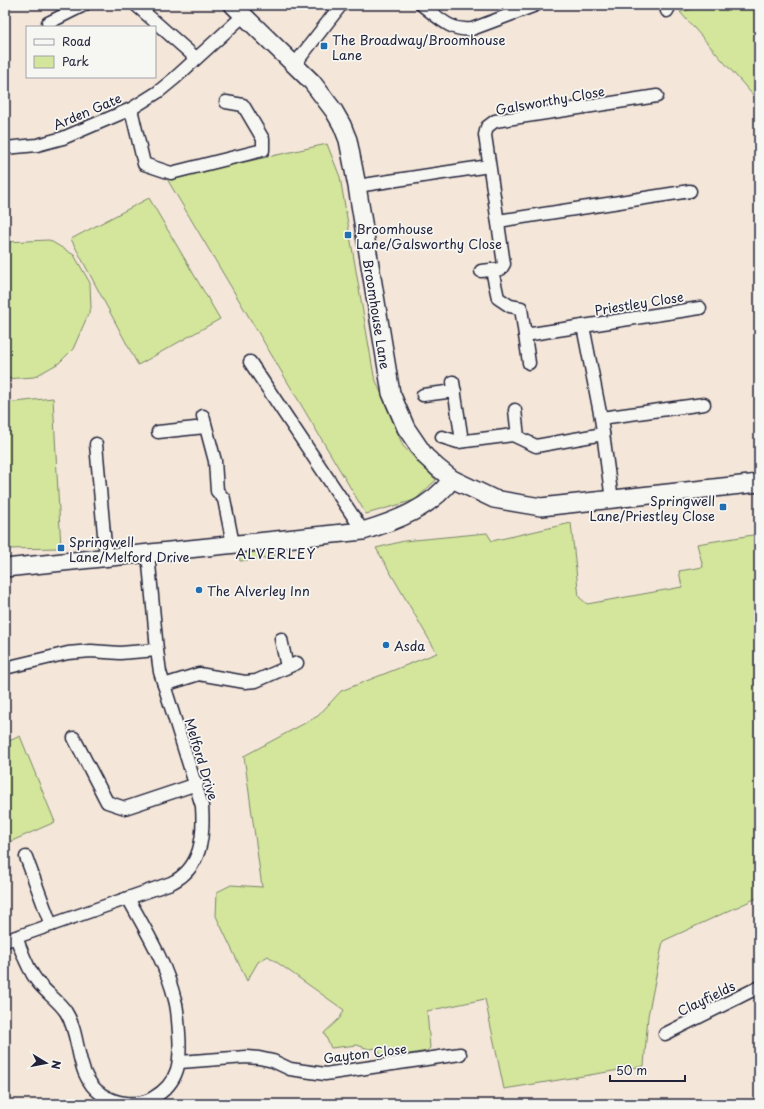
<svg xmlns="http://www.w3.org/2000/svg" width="764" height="1109" viewBox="0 0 764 1109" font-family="'Playpen Sans',sans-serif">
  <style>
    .green { fill: #d3e69b; stroke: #7a846b }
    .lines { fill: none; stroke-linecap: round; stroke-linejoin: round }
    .street-casing { stroke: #22223b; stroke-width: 15 }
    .secondary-casing { stroke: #22223b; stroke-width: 20 }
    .street { stroke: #f6f6f2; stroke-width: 12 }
    .secondary { stroke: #f6f6f2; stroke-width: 17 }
    .poi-dot { fill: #1f6fb2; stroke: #f6f6f2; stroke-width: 1.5 }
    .labels { text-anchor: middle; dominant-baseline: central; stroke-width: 3.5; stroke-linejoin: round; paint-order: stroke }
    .poi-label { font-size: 13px; fill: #22223b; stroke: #f6f6f2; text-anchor: start }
    .street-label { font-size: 13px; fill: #22223b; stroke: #f6f6f2 }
    .neighbourhood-label { font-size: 14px; letter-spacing: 1px; fill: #22223b; stroke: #f6f6f2 }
  </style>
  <rect width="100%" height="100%" fill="#f4e7d9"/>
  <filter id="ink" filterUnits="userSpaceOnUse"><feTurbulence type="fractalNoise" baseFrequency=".025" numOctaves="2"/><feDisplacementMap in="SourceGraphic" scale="8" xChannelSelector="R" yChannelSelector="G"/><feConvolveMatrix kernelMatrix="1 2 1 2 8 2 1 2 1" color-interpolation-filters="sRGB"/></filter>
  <g filter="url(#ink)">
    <!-- green -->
    <g class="green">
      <path d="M707 5H759V102L680 12Z"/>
      <path d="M327 144 340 177 374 376 403 446 436 480 415 500 366 514 167 179Z"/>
      <path d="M149 198 220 319 138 365 71 239Z"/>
      <path d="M49 240 74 255 90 283 91 308 73 349 59 363 34 377 5 379V242Z"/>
      <path d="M53 398 61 548 5 549V403Z"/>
      <path d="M571 523 579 597 587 604 682 587 679 571 703 567 697 544 759 534V897L663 941 648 1016 644 1066 504 1089 485 999 427 1011 430 1048 427 1051 387 1058 380 1054 377 1048 369 1049 357 1045 331 1048 324 1033 340 1018 344 1010 268 956 258 962 247 981 216 916 217 892 231 885 262 887 244 756 318 716 341 691 437 653 376 548 404 541 487 533 492 541Z"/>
      <path d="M274 550 275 557 240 561 239 554Z"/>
      <path d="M20 736 55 822 5 844V743Z"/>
    </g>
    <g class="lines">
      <defs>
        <g id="street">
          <path d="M136 5 196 58"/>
          <path d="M422 5C438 17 451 32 472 29L536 5"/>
          <path d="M667 11 670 5"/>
          <path d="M48 23 84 5"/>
          <path d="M295 64 341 5"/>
          <path d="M131 109 144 164 171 173 263 150V139L243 105 226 102"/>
          <path d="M5 148 37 145 63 138 131 109 158 92 175 78 243 16"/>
          <path d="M357 186 489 166"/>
          <path d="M498 221 690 191"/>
          <path d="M492 270 498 298 510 306 521 308 529 363"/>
          <path d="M481 271 501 269 504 264 485 135 487 127 495 121 657 96"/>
          <path d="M583 326 601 418 612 500"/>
          <path d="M525 335 700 308"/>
          <path d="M250 362 363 531"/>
          <path d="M453 382 462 441"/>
          <path d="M423 395 455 391"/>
          <path d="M515 410 518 437"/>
          <path d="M203 416 215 461 217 491 224 499 233 544"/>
          <path d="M601 418 704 404"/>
          <path d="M158 432 205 427"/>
          <path d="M442 437 458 442 513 435 536 446 603 434"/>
          <path d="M96 444 106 557"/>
          <path d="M281 639 287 667"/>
          <path d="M5 668 68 653 91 651 120 653 157 650"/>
          <path d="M164 685 199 674 245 682 256 681 297 663"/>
          <path d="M74 738 107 802 125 808 197 784"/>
          <path d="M26 857 51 925"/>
          <path d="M16 937C22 952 27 968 37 981 45 992 58 1000 66 1012 82 1037 74 1075 101 1094 116 1104 137 1107 153 1098 180 1082 181 1061 179 1033 178 1022 178 1010 175 1000 166 963 146 931 128 898"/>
          <path d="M5 941 171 883C202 868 204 836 202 806L160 672 157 650 148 553"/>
          <path d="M665 1034 759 987"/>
          <path d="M180 1062 246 1057 259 1058 273 1061 290 1069 325 1074 460 1054"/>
        </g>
        <g id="secondary">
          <path d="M233 5 312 82 334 111 342 125 348 140 357 186 391 393 406 428 425 456 438 468 452 479 494 499 541 507 759 483"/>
          <path d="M5 568 363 531C396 521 431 508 452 479"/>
        </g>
      </defs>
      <!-- street casing -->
      <use href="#street" class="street-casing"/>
      <!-- secondary casing -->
      <use href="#secondary" class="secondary-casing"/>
      <!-- street -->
      <use href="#street" class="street"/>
      <!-- secondary -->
      <use href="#secondary" class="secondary"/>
    </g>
  </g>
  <!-- markers -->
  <g class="poi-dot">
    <rect x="320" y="42" width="8" height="8" rx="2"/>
    <rect x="344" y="231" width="8" height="8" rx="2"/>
    <rect x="719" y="503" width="8" height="8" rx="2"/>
    <rect x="57" y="544" width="8" height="8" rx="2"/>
    <circle cx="199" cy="590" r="4"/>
    <circle cx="386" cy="645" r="4"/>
  </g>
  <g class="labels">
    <!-- poi labels -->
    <g class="poi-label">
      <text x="332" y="39">The Broadway/Broomhouse<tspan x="332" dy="15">Lane</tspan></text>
      <text x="356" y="228">Broomhouse<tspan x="356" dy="15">Lane/Galsworthy Close</tspan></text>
      <text x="715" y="500" text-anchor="end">Springwell<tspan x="715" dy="15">Lane/Priestley Close</tspan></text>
      <text x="69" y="541">Springwell<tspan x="69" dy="15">Lane/Melford Drive</tspan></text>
      <text x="207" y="590">The Alverley Inn</text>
      <text x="394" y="645">Asda</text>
    </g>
    <!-- street labels -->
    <g class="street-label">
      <text transform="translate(550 100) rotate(-10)">Galsworthy Close</text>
      <text transform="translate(87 111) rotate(-23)">Arden Gate</text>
      <text transform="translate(639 303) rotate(-9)">Priestley Close</text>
      <text transform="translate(377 314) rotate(81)">Broomhouse Lane</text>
      <text transform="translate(202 759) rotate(73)">Melford Drive</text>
      <text transform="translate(706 998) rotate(-26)">Clayfields</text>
      <text transform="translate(365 1053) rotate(-7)">Gayton Close</text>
    </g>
    <!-- neighbourhood labels -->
    <g class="neighbourhood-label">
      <text x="276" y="553">ALVERLEY</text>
    </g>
  </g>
  <!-- margin -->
  <rect width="764" height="1109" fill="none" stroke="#f6f6f2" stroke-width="20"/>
  <rect x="10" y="10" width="744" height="1089" fill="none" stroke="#22223b" stroke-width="1.5" filter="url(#ink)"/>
  <!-- legend -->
  <rect x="26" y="26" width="130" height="52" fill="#f6f6f2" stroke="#a1a1a9"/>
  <rect x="34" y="39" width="20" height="6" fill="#f6f6f2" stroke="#a1a1a9"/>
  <text x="62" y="46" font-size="12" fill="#22223b">Road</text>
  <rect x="34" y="56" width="20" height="12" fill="#d3e69b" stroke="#a1a1a9"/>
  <text x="62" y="66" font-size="12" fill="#22223b">Park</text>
  <!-- north arrow -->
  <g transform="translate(46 1063) rotate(100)" stroke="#f6f6f2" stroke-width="3" paint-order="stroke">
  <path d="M0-3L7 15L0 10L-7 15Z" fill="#22223b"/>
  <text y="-6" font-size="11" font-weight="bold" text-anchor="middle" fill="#22223b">N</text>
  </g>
  <!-- scale -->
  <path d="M610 1075v6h75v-6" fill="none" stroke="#22223b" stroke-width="2"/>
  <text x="616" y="1075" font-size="12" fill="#22223b" stroke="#f6f6f2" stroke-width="3" paint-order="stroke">50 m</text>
</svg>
